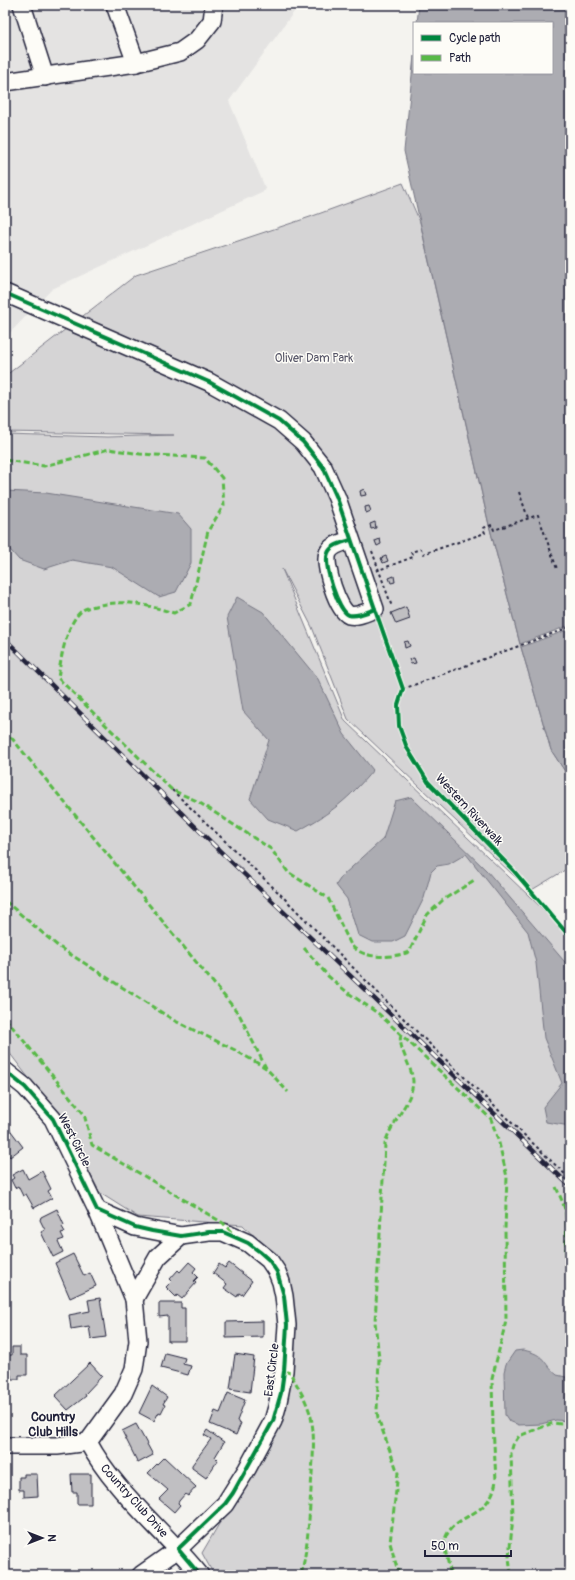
<svg xmlns="http://www.w3.org/2000/svg" width="575" height="1580" viewBox="0 0 575 1580" font-family="Pangolin,sans-serif">
  <style>
    .built { fill: #e4e3e2 }
    .green { fill: #d5d4d5; stroke: #7c7b88 }
    .water { fill: #acacb2; stroke: #757582 }
    .building { fill: #c0bfc2; stroke: #22223b }
    .lines { fill: none; stroke-linecap: round; stroke-linejoin: round }
    .minor-casing { stroke: #22223b; stroke-width: 20 }
    .path { stroke: #22223b; stroke-width: 2; stroke-dasharray: 3 3; stroke-linecap: butt }
    .minor { stroke: #fdfcf7; stroke-width: 17 }
    .rail-casing { stroke: #22223b; stroke-width: 4.5 }
    .rail { stroke: #fdfcf7; stroke-width: 3; stroke-dasharray: 9; stroke-linecap: butt }
    .quiet { stroke: #58b947; stroke-width: 3; stroke-dasharray: 6 3; stroke-linecap: butt }
    .cycleway-casing { stroke: #fdfcf7; stroke-width: 6 }
    .cycleway { stroke: #00873e; stroke-width: 4 }
    .labels { text-anchor: middle; dominant-baseline: central; stroke-width: 3; stroke-linejoin: round; paint-order: stroke }
    .park-label { font-size: 12px; fill: #585769; stroke: #fdfcf7 }
    .street-label { font-size: 12px; fill: #22223b; stroke: #fdfcf7 }
    .neighbourhood-label { font-size: 13px; font-weight: bold; fill: #22223b; stroke: #fdfcf7 }
  </style>
  <rect width="100%" height="100%" fill="#f4f3ef"/>
  <filter id="ink" filterUnits="userSpaceOnUse"><feTurbulence type="fractalNoise" baseFrequency=".025" numOctaves="2"/><feDisplacementMap in="SourceGraphic" scale="8" xChannelSelector="R" yChannelSelector="G"/><feConvolveMatrix kernelMatrix="1 2 1 2 8 2 1 2 1" color-interpolation-filters="sRGB"/></filter>
  <g filter="url(#ink)">
    <!-- built -->
    <path class="built" d="M5 5H299L229 101 266 190 52 289 5 338Z"/>
    <!-- green -->
    <path class="green" d="M403 183 420 222 489 525 520 644 551 750 570 779V867L530 891 348 719 312 627 282 569 345 721 570 935V1575H214L202 1553 284 1413 289 1274 243 1225 138 1217 100 1193 66 1127 5 1047V434L107 437 174 435 5 432V376L136 275 310 217Z"/>
    <!-- water -->
    <g class="water">
      <path d="M419 5H570V625L520 644 489 525 404 151 414 56V73H552V23H417Z"/>
      <path d="M5 491 46 493 178 514 191 529V563L176 592 159 597 112 567 72 560 44 569 19 560 5 544Z"/>
      <path d="M237 597 263 612 318 679 344 734 373 770C348 800 332 812 298 831L268 819 250 799 269 740 243 711 227 617Z"/>
      <path d="M570 629V779L551 750 521 647Z"/>
      <path d="M411 797 487 871 570 968V1126L546 1122 543 1107 562 1083 544 1038 536 963 528 932 466 854 449 864 437 866 431 872 424 898 405 936 393 942H372L358 935 347 899 336 885 342 876 383 839 395 801Z"/>
      <path d="M523 1350C547 1355 541 1362 557 1375L570 1378V1421L556 1420 541 1424 519 1425 509 1421 505 1415 504 1372 506 1364 515 1351Z"/>
    </g>
    <!-- building -->
    <g class="building">
      <path d="M364 489 366 495 361 496 360 491Z"/>
      <path d="M369 506 371 511 366 513 365 507Z"/>
      <path d="M375 522 376 528 371 529 370 524Z"/>
      <path d="M380 539 381 544 377 546 375 541Z"/>
      <path d="M386 556 388 561 383 563 381 558Z"/>
      <path d="M394 576 395 582 391 583 389 578Z"/>
      <path d="M406 607 410 619 396 624 391 613Z"/>
      <path d="M408 641 410 646 405 648 404 642Z"/>
      <path d="M414 658 416 663 411 664 409 659Z"/>
      <path d="M5 1123 23 1147 10 1157 5 1151Z"/>
      <path d="M23 1169 28 1179 42 1171 51 1189 48 1191 52 1198 34 1208 26 1194 23 1196 18 1186 15 1188 11 1180 14 1178 12 1175Z"/>
      <path d="M57 1209 64 1225 62 1227 65 1232 61 1233 64 1239 58 1241 63 1252 53 1257 41 1232 45 1230 40 1220 41 1217Z"/>
      <path d="M73 1254 84 1276 90 1273 96 1286 70 1298 55 1263Z"/>
      <path d="M189 1262 196 1268 193 1272 198 1277 194 1281 196 1283 182 1299 177 1295 176 1297 166 1287 172 1281 170 1279 178 1270 180 1272Z"/>
      <path d="M229 1263 252 1281 242 1295 239 1293 237 1297 224 1288 227 1284 213 1273 219 1264 225 1268Z"/>
      <path d="M100 1298 106 1337 91 1339 89 1326 71 1329 69 1315 90 1311 88 1300Z"/>
      <path d="M159 1303H181V1308H185V1341H168V1316L159 1317Z"/>
      <path d="M263 1321V1337L226 1338V1322Z"/>
      <path d="M5 1347V1355H12V1347H20V1355H27V1375H19V1379H11V1375H5Z"/>
      <path d="M165 1353 185 1358 183 1364 191 1366 188 1375 161 1368Z"/>
      <path d="M235 1354 254 1357 250 1392 230 1389Z"/>
      <path d="M90 1363 102 1376 85 1394 86 1396 68 1410 55 1396Z"/>
      <path d="M152 1386 167 1397 163 1404 165 1405 161 1413 159 1412 154 1421 139 1413Z"/>
      <path d="M228 1393 245 1400 237 1421 241 1423 236 1435 210 1424 215 1411 220 1413Z"/>
      <path d="M136 1424 153 1455 138 1463 122 1431Z"/>
      <path d="M207 1430 224 1442 215 1457 218 1460 206 1478 192 1468V1465L211 1439 204 1435Z"/>
      <path d="M164 1457 196 1487 188 1496 185 1494 179 1501 178 1503 180 1505 174 1512 159 1499 168 1490 148 1473Z"/>
      <path d="M24 1474H37L38 1496 24 1497V1490H19V1477H24Z"/>
      <path d="M71 1474H91V1504H77V1492H72Z"/>
    </g>
    <g class="lines">
      <defs>
        <g id="minor">
          <path d="M22 5 45 77"/>
          <path d="M136 63 180 52 197 40 212 21 214 5"/>
          <path d="M5 82 136 63 115 5"/>
          <path d="M5 293 209 382 279 421 303 442 323 467 337 498 375 609C367 612 357 617 349 615 338 611 323 564 328 553 331 545 342 543 350 540"/>
          <path d="M5 1071 25 1087 53 1119 97 1210 134 1299 138 1341 134 1369 123 1394 88 1442 57 1446H5"/>
          <path d="M97 1210 135 1227 181 1236"/>
          <path d="M134 1299 158 1257 181 1236 209 1232H223L248 1243 269 1260 277 1272 281 1282 284 1296 287 1325 284 1371 277 1407 273 1421 247 1469 225 1504 178 1549 141 1575"/>
          <path d="M88 1442C115 1493 164 1530 200 1575"/>
        </g>
      </defs>
      <!-- minor casing -->
      <use href="#minor" class="minor-casing"/>
      <!-- path -->
      <g class="path">
        <path d="M519 492 528 518"/>
        <path d="M372 551 392 607"/>
        <path d="M376 571 413 557 411 552 421 549 423 554 485 533 483 528 492 525 494 530 538 515 557 569"/>
        <path d="M403 689 570 627"/>
        <path d="M172 790 280 894 410 1025 570 1179"/>
      </g>
      <!-- minor -->
      <use href="#minor" class="minor"/>
      <defs>
        <path id="rail" d="M5 639 220 851 570 1186"/>
      </defs>
      <!-- rail casing -->
      <use href="#rail" class="rail-casing"/>
      <!-- rail -->
      <use href="#rail" class="rail"/>
      <!-- quiet -->
      <g class="quiet">
        <path d="M5 460 44 466 109 449 140 454 205 458 222 478 224 505 208 531 191 604 174 613C143 604 127 599 95 606 91 607 86 608 83 610 66 622 61 659 58 678L172 790 197 801 271 849 288 872 328 898 351 945C364 960 393 958 409 952L427 915 443 900 476 879"/>
        <path d="M5 730 239 1014 266 1068 288 1092"/>
        <path d="M5 901 59 947 175 1021 235 1050 266 1068"/>
        <path d="M304 948 328 976 347 992 379 1014 491 1119 499 1143 507 1177 505 1229 506 1321 492 1379 493 1426 496 1480C491 1519 454 1512 445 1539 442 1546 450 1564 450 1575"/>
        <path d="M5 1018 84 1114 92 1145 223 1223 233 1234"/>
        <path d="M556 1187C560 1196 564 1204 566 1214 568 1236 563 1257 570 1279"/>
        <path d="M284 1371 290 1373C298 1387 307 1401 311 1417 316 1441 312 1466 311 1490 309 1519 308 1547 301 1575"/>
        <path d="M399 1575 390 1543 398 1473 378 1418 377 1411 379 1358 375 1322 385 1144C390 1123 412 1103 413 1082 413 1068 397 1047 401 1035"/>
        <path d="M511 1575 509 1557 513 1517 511 1453 513 1445 519 1436 553 1423 570 1425"/>
      </g>
      <defs>
        <g id="cycleway">
          <path d="M5 293 209 382 279 421 303 442 323 467 337 498 375 609C367 612 357 617 349 615 338 611 323 564 328 553 331 545 342 543 350 540"/>
          <path d="M375 609 403 689 398 705 399 726 407 748 428 782 513 870 570 937"/>
          <path d="M5 1071 25 1087 53 1119 97 1210 135 1227 152 1231 181 1236 209 1232H223L248 1243 260 1252 269 1260 277 1272 284 1296 287 1325 284 1371 281 1393 273 1421 233 1493 225 1504 178 1549 200 1575"/>
        </g>
      </defs>
      <!-- cycleway casing -->
      <use href="#cycleway" class="cycleway-casing"/>
      <!-- cycleway -->
      <use href="#cycleway" class="cycleway"/>
    </g>
  </g>
  <g class="labels">
    <!-- park labels -->
    <g class="park-label">
      <text x="314" y="358">Oliver Dam Park</text>
    </g>
    <!-- street labels -->
    <g class="street-label">
      <text transform="translate(469 810) rotate(47)">Western Riverwalk</text>
      <text transform="translate(74 1140) rotate(63)">West Circle</text>
      <text transform="translate(272 1370) rotate(-83)">East Circle</text>
      <text transform="translate(134 1501) rotate(48)">Country Club Drive</text>
    </g>
    <!-- neighbourhood labels -->
    <g class="neighbourhood-label">
      <text x="53" y="1417">Country<tspan x="53" dy="15">Club Hills</tspan></text>
    </g>
  </g>
  <!-- margin -->
  <rect width="575" height="1580" fill="none" stroke="#fdfcf7" stroke-width="20"/>
  <rect x="10" y="10" width="555" height="1560" fill="none" stroke="#22223b" stroke-width="1.5" filter="url(#ink)"/>
  <!-- legend -->
  <rect x="413" y="22" width="140" height="52" fill="#fdfcf7" stroke="#a5a5ac"/>
  <rect x="421" y="35" width="20" height="6" fill="#00873e" stroke="#a5a5ac"/>
  <text x="449" y="42" font-size="12" fill="#22223b">Cycle path</text>
  <rect x="421" y="55" width="20" height="6" fill="#58b947" stroke="#a5a5ac"/>
  <text x="449" y="62" font-size="12" fill="#22223b">Path</text>
  <!-- north arrow -->
  <g transform="translate(42 1538) rotate(90)" stroke="#fdfcf7" stroke-width="3" paint-order="stroke">
  <path d="M0-3L7 15L0 10L-7 15Z" fill="#22223b"/>
  <text y="-6" font-size="11" font-weight="bold" text-anchor="middle" fill="#22223b">N</text>
  </g>
  <!-- scale -->
  <path d="M425 1550v6h86v-6" fill="none" stroke="#22223b" stroke-width="2"/>
  <text x="431" y="1550" font-size="12" fill="#22223b" stroke="#fdfcf7" stroke-width="3" paint-order="stroke">50 m</text>
</svg>
